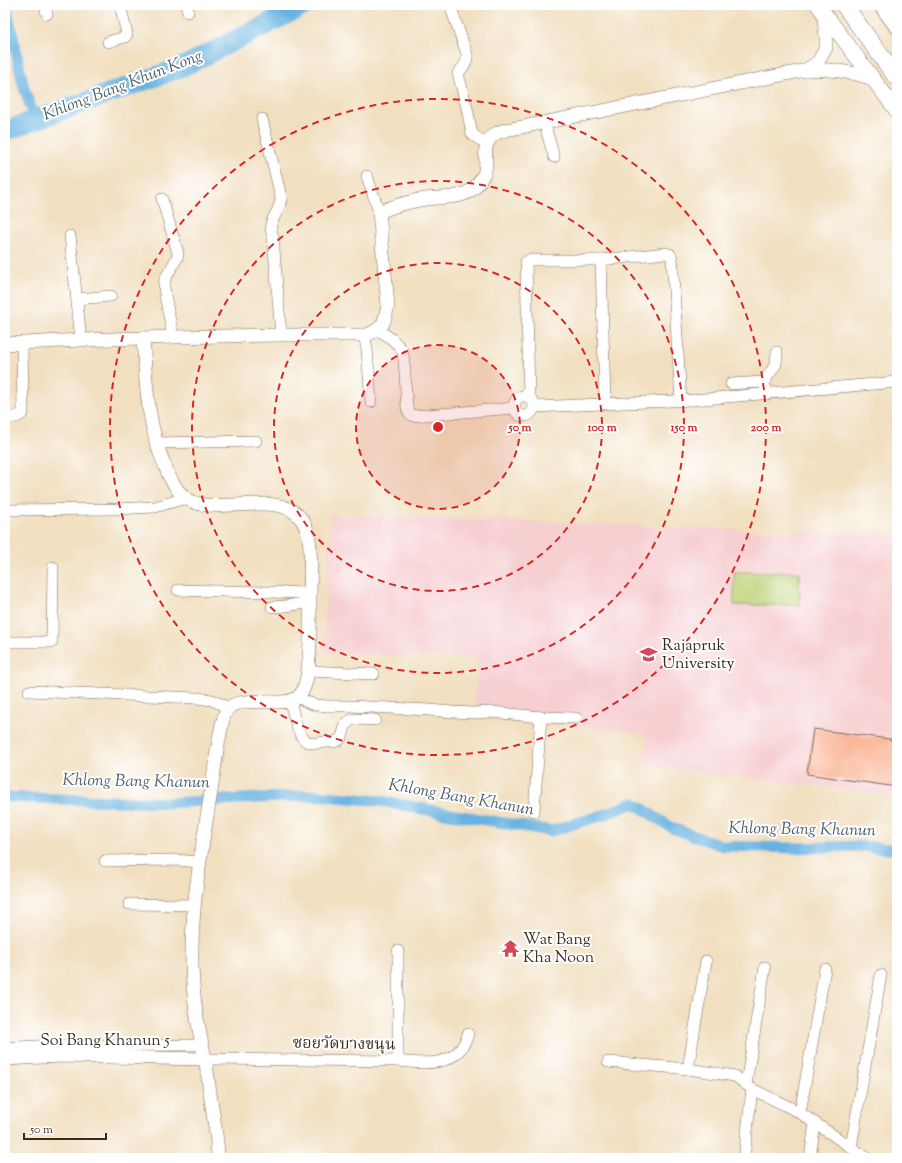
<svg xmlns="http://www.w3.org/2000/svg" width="902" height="1163" viewBox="0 0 902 1163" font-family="'Sorts Mill Goudy','Noto Serif Thai',serif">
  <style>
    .built { fill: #f7cfd1 }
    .green { fill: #bdd479; stroke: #7c7f4c }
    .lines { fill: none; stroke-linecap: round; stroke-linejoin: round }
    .canal { stroke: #67b2e0; stroke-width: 11 }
    .river { stroke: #67b2e0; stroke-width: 20 }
    .building { fill: #faae8d }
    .minor-casing { stroke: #7b6957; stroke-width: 12 }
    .tertiary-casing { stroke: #7b6957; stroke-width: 14 }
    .secondary-casing { stroke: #7b6957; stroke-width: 16 }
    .primary-casing { stroke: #7b6957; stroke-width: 18 }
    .minor { stroke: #fff; stroke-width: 11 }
    .tertiary { stroke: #fff; stroke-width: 13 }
    .secondary { stroke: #fff; stroke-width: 15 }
    .primary { stroke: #fff; stroke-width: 17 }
    .ring { fill: none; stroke: #d62828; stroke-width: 2; stroke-dasharray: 7 5 }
    .labels { text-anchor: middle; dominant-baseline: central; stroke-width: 4; stroke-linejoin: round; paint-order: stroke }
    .poi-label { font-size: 16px; fill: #3b2a1e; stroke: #fff; text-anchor: start }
    .street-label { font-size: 16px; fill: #3b2a1e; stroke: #fff }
    .water-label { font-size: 17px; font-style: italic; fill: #4d606c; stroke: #fff }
    .centre { fill: #d62828; stroke: #fff; stroke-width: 2 }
    .ring-label { font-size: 12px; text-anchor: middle; font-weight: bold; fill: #d62828; stroke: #fff; stroke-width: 4; stroke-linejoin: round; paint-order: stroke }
  </style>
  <rect width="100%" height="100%" fill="#fff"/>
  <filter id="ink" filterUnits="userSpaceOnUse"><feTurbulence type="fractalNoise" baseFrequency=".025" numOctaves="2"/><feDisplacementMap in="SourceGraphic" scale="8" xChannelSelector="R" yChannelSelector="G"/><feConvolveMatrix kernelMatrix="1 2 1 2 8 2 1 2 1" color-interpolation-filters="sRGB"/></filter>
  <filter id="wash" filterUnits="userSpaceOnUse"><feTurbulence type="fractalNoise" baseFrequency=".012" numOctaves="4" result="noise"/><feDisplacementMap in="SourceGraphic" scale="16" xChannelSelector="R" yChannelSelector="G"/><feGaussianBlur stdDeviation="0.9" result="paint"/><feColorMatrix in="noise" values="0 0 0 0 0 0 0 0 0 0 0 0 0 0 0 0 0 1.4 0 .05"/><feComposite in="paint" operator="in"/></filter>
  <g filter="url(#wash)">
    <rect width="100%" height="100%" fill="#f1dfc0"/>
    <!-- built -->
    <path class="built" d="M330 514 865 534 897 533V796L646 765V734L474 712 478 659 323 652Z"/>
    <!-- green -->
    <path class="green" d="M734 572H799L800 605H734Z"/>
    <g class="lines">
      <!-- canal -->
      <g class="canal">
        <path d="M6 5 24 88 35 120"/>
        <path d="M5 797 168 803 314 795 381 801 456 815 551 831 603 815 634 803 672 828 723 846 793 848 863 846 897 850"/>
      </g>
      <!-- river -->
      <path class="river" d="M5 131 182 67 305 5"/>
    </g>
    <g id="blocks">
      <!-- building -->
      <path class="building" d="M813 729 897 740V787L807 774Z"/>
    </g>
  </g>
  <g filter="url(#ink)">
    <use href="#blocks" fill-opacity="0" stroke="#7b6957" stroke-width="1"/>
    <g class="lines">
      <defs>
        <g id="minor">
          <path d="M45 5 47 14"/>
          <path d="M187 5 188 12"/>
          <path d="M452 11 467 54C468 63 463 67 458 73L467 108 472 134 487 145"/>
          <path d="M108 42 125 37 127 34 120 5"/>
          <path d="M262 119 281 197C281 208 274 215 271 224 270 229 272 233 273 237L281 335"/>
          <path d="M544 122 554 157"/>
          <path d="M367 176 379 212"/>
          <path d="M162 199 178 253 177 258 165 279 164 285 165 295 173 337"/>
          <path d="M70 236 81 340"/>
          <path d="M601 260 605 403"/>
          <path d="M77 299 111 296"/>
          <path d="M378 330C387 335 396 341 402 350 405 355 406 399 407 408L409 413 413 416 515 408"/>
          <path d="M364 335 367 349 371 402"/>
          <path d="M731 384 764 382"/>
          <path d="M767 394 764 382 776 364 777 352"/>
          <circle cx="524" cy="406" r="10"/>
          <path d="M529 398 526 262 530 260H601L666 253 670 254 672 258 681 401"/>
          <path d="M534 407 693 400 897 382"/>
          <path d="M5 419 19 416 23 413 22 344"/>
          <path d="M155 443 256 441"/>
          <path d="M5 510 116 509 155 507 186 498"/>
          <path d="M178 590 310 593"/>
          <path d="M272 607 286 606 310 602"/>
          <path d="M5 642H52L53 567"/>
          <path d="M308 671 374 674"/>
          <path d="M29 691 197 698 212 700 229 708"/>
          <path d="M298 697 307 702 316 705 327 706H351L429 710 452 712 473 713 491 712 541 717 576 718"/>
          <path d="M290 701C293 711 297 738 308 742 313 744 321 743 326 742 331 742 338 743 341 738 345 732 343 724 351 720 358 718 368 720 375 720"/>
          <path d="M534 811 541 717"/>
          <path d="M105 861 176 860 199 862"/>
          <path d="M129 904 193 905"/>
          <path d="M5 1048 34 1046 202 1045"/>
          <path d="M205 1059 398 1061C426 1064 458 1068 468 1034"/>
          <path d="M398 1061V951"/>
          <path d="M608 1062 688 1069 735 1076 752 1089 797 1111 867 1158"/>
          <path d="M688 1069 706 961"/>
          <path d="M746 1084 765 967"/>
          <path d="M800 1113 825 969"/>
          <path d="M851 1147 881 975"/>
          <path d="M744 1158 752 1089"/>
          <path d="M810 1158 815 1123"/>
        </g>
        <g id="tertiary">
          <path d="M806 70 818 62 826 48V36L823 11"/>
          <path d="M143 338C146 382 147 426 165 466 169 477 175 488 183 496 214 524 299 475 309 539 312 558 310 579 310 599 310 622 311 646 308 669 307 678 305 691 298 697 293 701 285 702 279 702 267 702 238 699 230 707 226 710 224 715 223 720 216 748 214 776 209 804 198 872 186 935 195 1004 197 1022 201 1040 205 1058 208 1076 210 1095 213 1113 215 1128 218 1143 218 1158"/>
          <path d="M5 344 81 340 173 337 281 335H367C385 327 384 323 388 305L379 212C394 206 410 201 426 199 441 197 461 199 473 189 476 187 484 175 485 171 488 158 480 141 497 133 505 129 518 128 527 126L806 70C832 69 849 71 873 79"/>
          <path d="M5 1059 62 1056 205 1059"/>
        </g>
        <path id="secondary" d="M818 5 897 111"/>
        <g id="primary">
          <path d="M844 5 897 78"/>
          <path d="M882 5 897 25"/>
        </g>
      </defs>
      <!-- minor casing -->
      <use href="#minor" class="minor-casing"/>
      <!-- tertiary casing -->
      <use href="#tertiary" class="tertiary-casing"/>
      <!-- secondary casing -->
      <use href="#secondary" class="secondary-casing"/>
      <!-- primary casing -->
      <use href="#primary" class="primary-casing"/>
      <!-- minor -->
      <use href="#minor" class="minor"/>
      <!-- tertiary -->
      <use href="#tertiary" class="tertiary"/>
      <!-- secondary -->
      <use href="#secondary" class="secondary"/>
      <!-- primary -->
      <use href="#primary" class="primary"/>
    </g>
  </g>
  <!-- distance rings -->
  <circle cx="438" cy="427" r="82" fill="#d62828" fill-opacity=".12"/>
  <g class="ring">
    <circle cx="438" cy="427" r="82"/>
    <circle cx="438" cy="427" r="164"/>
    <circle cx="438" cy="427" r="246"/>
    <circle cx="438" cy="427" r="328"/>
  </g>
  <!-- icons -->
  <defs>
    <symbol id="university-bare" viewBox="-9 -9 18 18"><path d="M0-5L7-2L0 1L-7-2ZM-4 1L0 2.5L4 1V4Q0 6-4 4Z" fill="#d1495b" stroke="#fff" stroke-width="2.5" paint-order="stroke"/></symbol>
    <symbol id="temple-bare" viewBox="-9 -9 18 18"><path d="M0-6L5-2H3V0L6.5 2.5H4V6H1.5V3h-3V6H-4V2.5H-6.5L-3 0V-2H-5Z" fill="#d1495b" stroke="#fff" stroke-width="2.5" paint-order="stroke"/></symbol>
  </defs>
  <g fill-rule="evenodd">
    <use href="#university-bare" x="636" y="642" width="25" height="25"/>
    <use href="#temple-bare" x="498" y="936" width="25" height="25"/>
  </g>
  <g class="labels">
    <!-- poi labels -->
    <g class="poi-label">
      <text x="662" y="646">Rajapruk<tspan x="662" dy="18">University</tspan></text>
      <text x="523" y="940">Wat Bang<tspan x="523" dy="18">Kha Noon</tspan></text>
    </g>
    <!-- street labels -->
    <g class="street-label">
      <text x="105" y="1041">Soi Bang Khanun 5</text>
      <text transform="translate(344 1045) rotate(1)">ซอยวัดบางขนุน</text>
    </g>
    <!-- water labels -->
    <g class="water-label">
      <text transform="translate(123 86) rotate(-21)">Khlong Bang Khun Kong</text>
      <text transform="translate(136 782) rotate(1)">Khlong Bang Khanun</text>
      <text transform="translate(461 798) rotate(10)">Khlong Bang Khanun</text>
      <text transform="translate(802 830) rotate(1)">Khlong Bang Khanun</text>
    </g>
  </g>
  <circle cx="438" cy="427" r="6" class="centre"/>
  <g class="ring-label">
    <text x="520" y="431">50 m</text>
    <text x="602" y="431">100 m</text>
    <text x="684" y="431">150 m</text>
    <text x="766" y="431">200 m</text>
  </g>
  <!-- margin -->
  <rect width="902" height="1163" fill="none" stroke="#fff" stroke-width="20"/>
  <!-- scale -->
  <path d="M24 1133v6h82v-6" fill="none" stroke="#3b2a1e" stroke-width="2"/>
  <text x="30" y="1133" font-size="12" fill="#3b2a1e" stroke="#ffffff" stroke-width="3" paint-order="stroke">50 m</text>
</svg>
